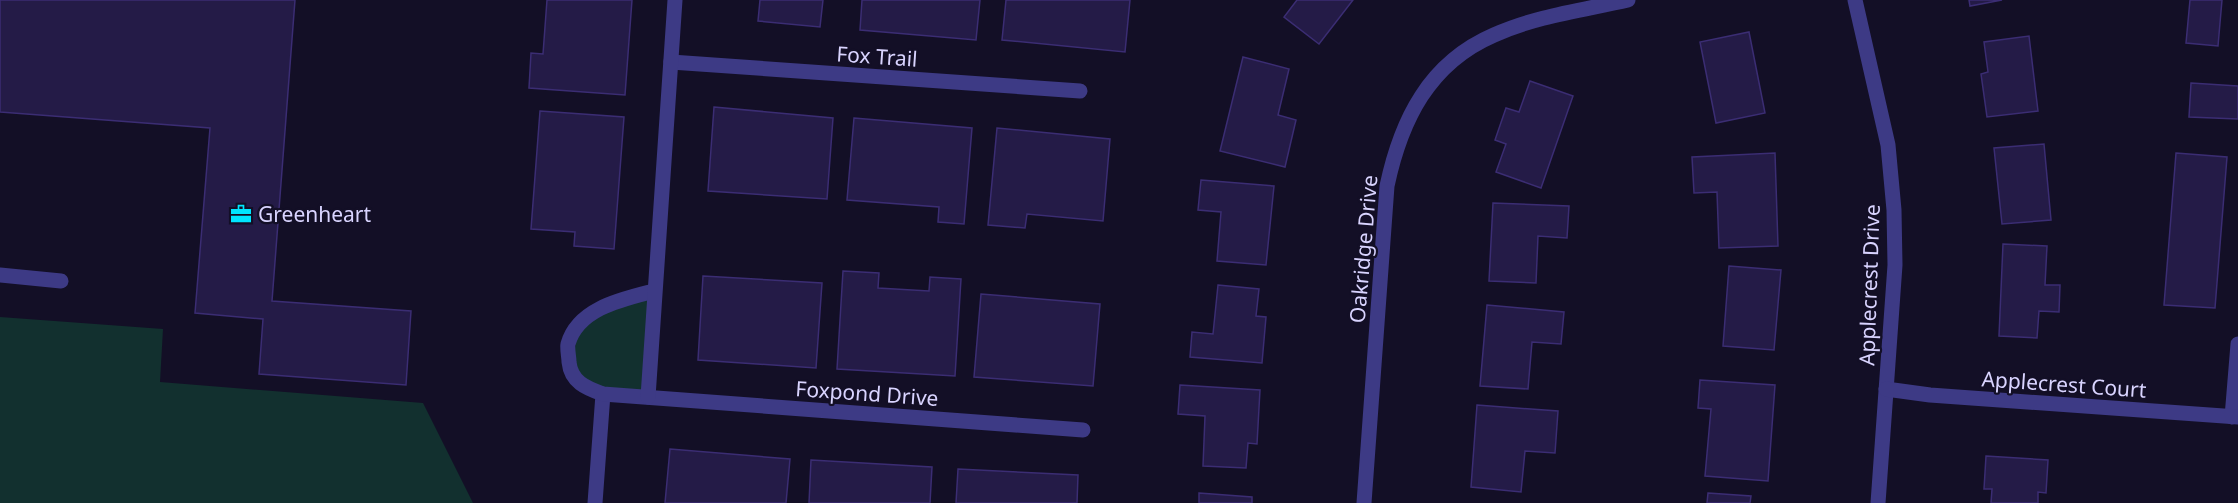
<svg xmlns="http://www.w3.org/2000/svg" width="2238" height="503" viewBox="0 0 2238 503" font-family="'Noto Sans',sans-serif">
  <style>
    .green { fill: #12302f }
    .building { fill: #241b47; stroke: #3b2d73; stroke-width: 1.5 }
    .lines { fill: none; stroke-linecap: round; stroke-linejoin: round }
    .lane { stroke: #3d3a85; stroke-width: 15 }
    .street { stroke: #3d3a85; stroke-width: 15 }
    .labels { text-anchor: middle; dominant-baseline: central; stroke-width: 4.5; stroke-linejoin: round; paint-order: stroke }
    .street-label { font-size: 21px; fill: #d9d4ff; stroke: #130f26 }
    .poi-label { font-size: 21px; fill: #d9d4ff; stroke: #130f26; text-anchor: start }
  </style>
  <rect width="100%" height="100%" fill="#130f26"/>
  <!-- green -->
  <g class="green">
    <path d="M654 291 648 397 603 394 570 373 580 322Z"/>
    <path d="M0 317 163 329 160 382 423 403 473 503H0Z"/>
  </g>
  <!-- building -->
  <g class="building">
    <path d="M0 0H295L272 301 411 311 406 385 259 374 263 319 195 313 210 128 0 112Z"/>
    <path d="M547 0H632L625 95 529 88 531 53 543 54Z"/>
    <path d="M760 0H823L820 27 758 21Z"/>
    <path d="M862 0H980L976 40 860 30Z"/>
    <path d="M1006 0H1130L1125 52 1002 40Z"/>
    <path d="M1297 0H1353L1319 44 1284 17Z"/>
    <path d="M1969 0H2002L1970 6Z"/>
    <path d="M2190 0H2222L2218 46 2186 43Z"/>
    <path d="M1749 32 1765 113 1716 123 1700 42Z"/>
    <path d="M2029 36 2038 111 1987 117 1981 74 1988 72 1984 42Z"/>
    <path d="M1243 57 1289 69 1278 115 1296 120 1285 167 1220 151Z"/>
    <path d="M1530 81 1573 96 1541 188 1496 172 1506 144 1495 140 1506 108 1519 112Z"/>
    <path d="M2191 83 2238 86V119L2189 117Z"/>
    <path d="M714 107 833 118 827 199 708 191Z"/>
    <path d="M540 111 624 117 614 249 574 246 575 232 531 229Z"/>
    <path d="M854 118 972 128 964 224 938 222 939 207 847 200Z"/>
    <path d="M997 128 1110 139 1103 221 1027 214 1025 228 988 225Z"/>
    <path d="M2044 144 2051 220 2002 224 1994 148Z"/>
    <path d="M1775 153 1778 246 1719 248 1717 192 1694 193 1692 157Z"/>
    <path d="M2176 153 2227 157 2215 308 2164 305Z"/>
    <path d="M1201 180 1274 186 1266 265 1217 261 1221 212 1198 210Z"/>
    <path d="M1493 203 1569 206 1567 238 1538 236 1536 283 1489 281Z"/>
    <path d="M2003 244 2047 246 2045 285H2060L2059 312 2039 311 2037 338 1999 336Z"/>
    <path d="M1729 266 1781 270 1774 350 1723 346Z"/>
    <path d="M843 271 879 273 878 288 929 291 930 277 961 279 955 376 837 369Z"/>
    <path d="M703 276 822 283 816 368 698 360Z"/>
    <path d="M1218 285 1259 289 1256 316 1266 317 1262 363 1190 357 1192 332 1213 334Z"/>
    <path d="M981 294 1100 304 1093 386 974 377Z"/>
    <path d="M1487 305 1564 312 1561 344 1532 342 1528 389 1480 386Z"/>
    <path d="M1700 380 1775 385 1768 481 1705 476 1711 409 1698 408Z"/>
    <path d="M1180 385 1260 390 1257 444 1248 443 1246 468 1203 466 1205 416 1178 414Z"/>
    <path d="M1477 405 1558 411 1555 453 1525 451 1521 492 1471 487Z"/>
    <path d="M670 449 790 459 786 503H665Z"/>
    <path d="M1986 456 2048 460 2046 493 2038 492V503H1991L1992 489H1984Z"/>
    <path d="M811 460 932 467 930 503H809Z"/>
    <path d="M958 469 1078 475 1077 503H956Z"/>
    <path d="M1199 493 1252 497V503H1199Z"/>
    <path d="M1708 493 1751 496 1750 503H1707Z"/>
  </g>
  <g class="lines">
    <!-- lane -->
    <g class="lane">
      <path d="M0 275 61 281"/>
      <path d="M2232 417 2238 344"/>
      <path d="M595 503 603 394"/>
    </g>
    <!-- street -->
    <g class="street">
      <path d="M1855 0 1888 145 1894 210 1895 265 1878 503"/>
      <path d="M671 62 1080 91"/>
      <path d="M654 291C623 299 578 308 568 344 567 349 569 357 569 362 571 382 586 388 603 394L1083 430"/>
      <path d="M1886 389 1930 395 2238 417"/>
      <path d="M648 397 675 0"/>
      <path d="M1364 503 1387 186C1401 120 1429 63 1494 35 1536 16 1584 10 1628 0"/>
    </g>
  </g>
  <!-- icons -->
  <defs>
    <symbol id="office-bare" viewBox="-9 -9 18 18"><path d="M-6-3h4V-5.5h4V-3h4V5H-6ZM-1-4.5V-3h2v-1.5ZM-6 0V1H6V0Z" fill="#00e5ff" stroke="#130f26" stroke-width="2.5" paint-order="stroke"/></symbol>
  </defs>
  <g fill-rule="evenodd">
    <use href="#office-bare" x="226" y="199" width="30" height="30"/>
  </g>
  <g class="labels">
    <!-- street labels -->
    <g class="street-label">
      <text transform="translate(877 56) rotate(4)">Fox Trail</text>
      <text transform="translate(1363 249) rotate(-85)">Oakridge Drive</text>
      <text transform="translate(1869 285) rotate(-88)">Applecrest Drive</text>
      <text transform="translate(2064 384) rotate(4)">Applecrest Court</text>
      <text transform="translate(867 393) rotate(4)">Foxpond Drive</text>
    </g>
    <!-- poi labels -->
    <g class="poi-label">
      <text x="258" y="214">Greenheart</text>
    </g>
  </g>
</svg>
